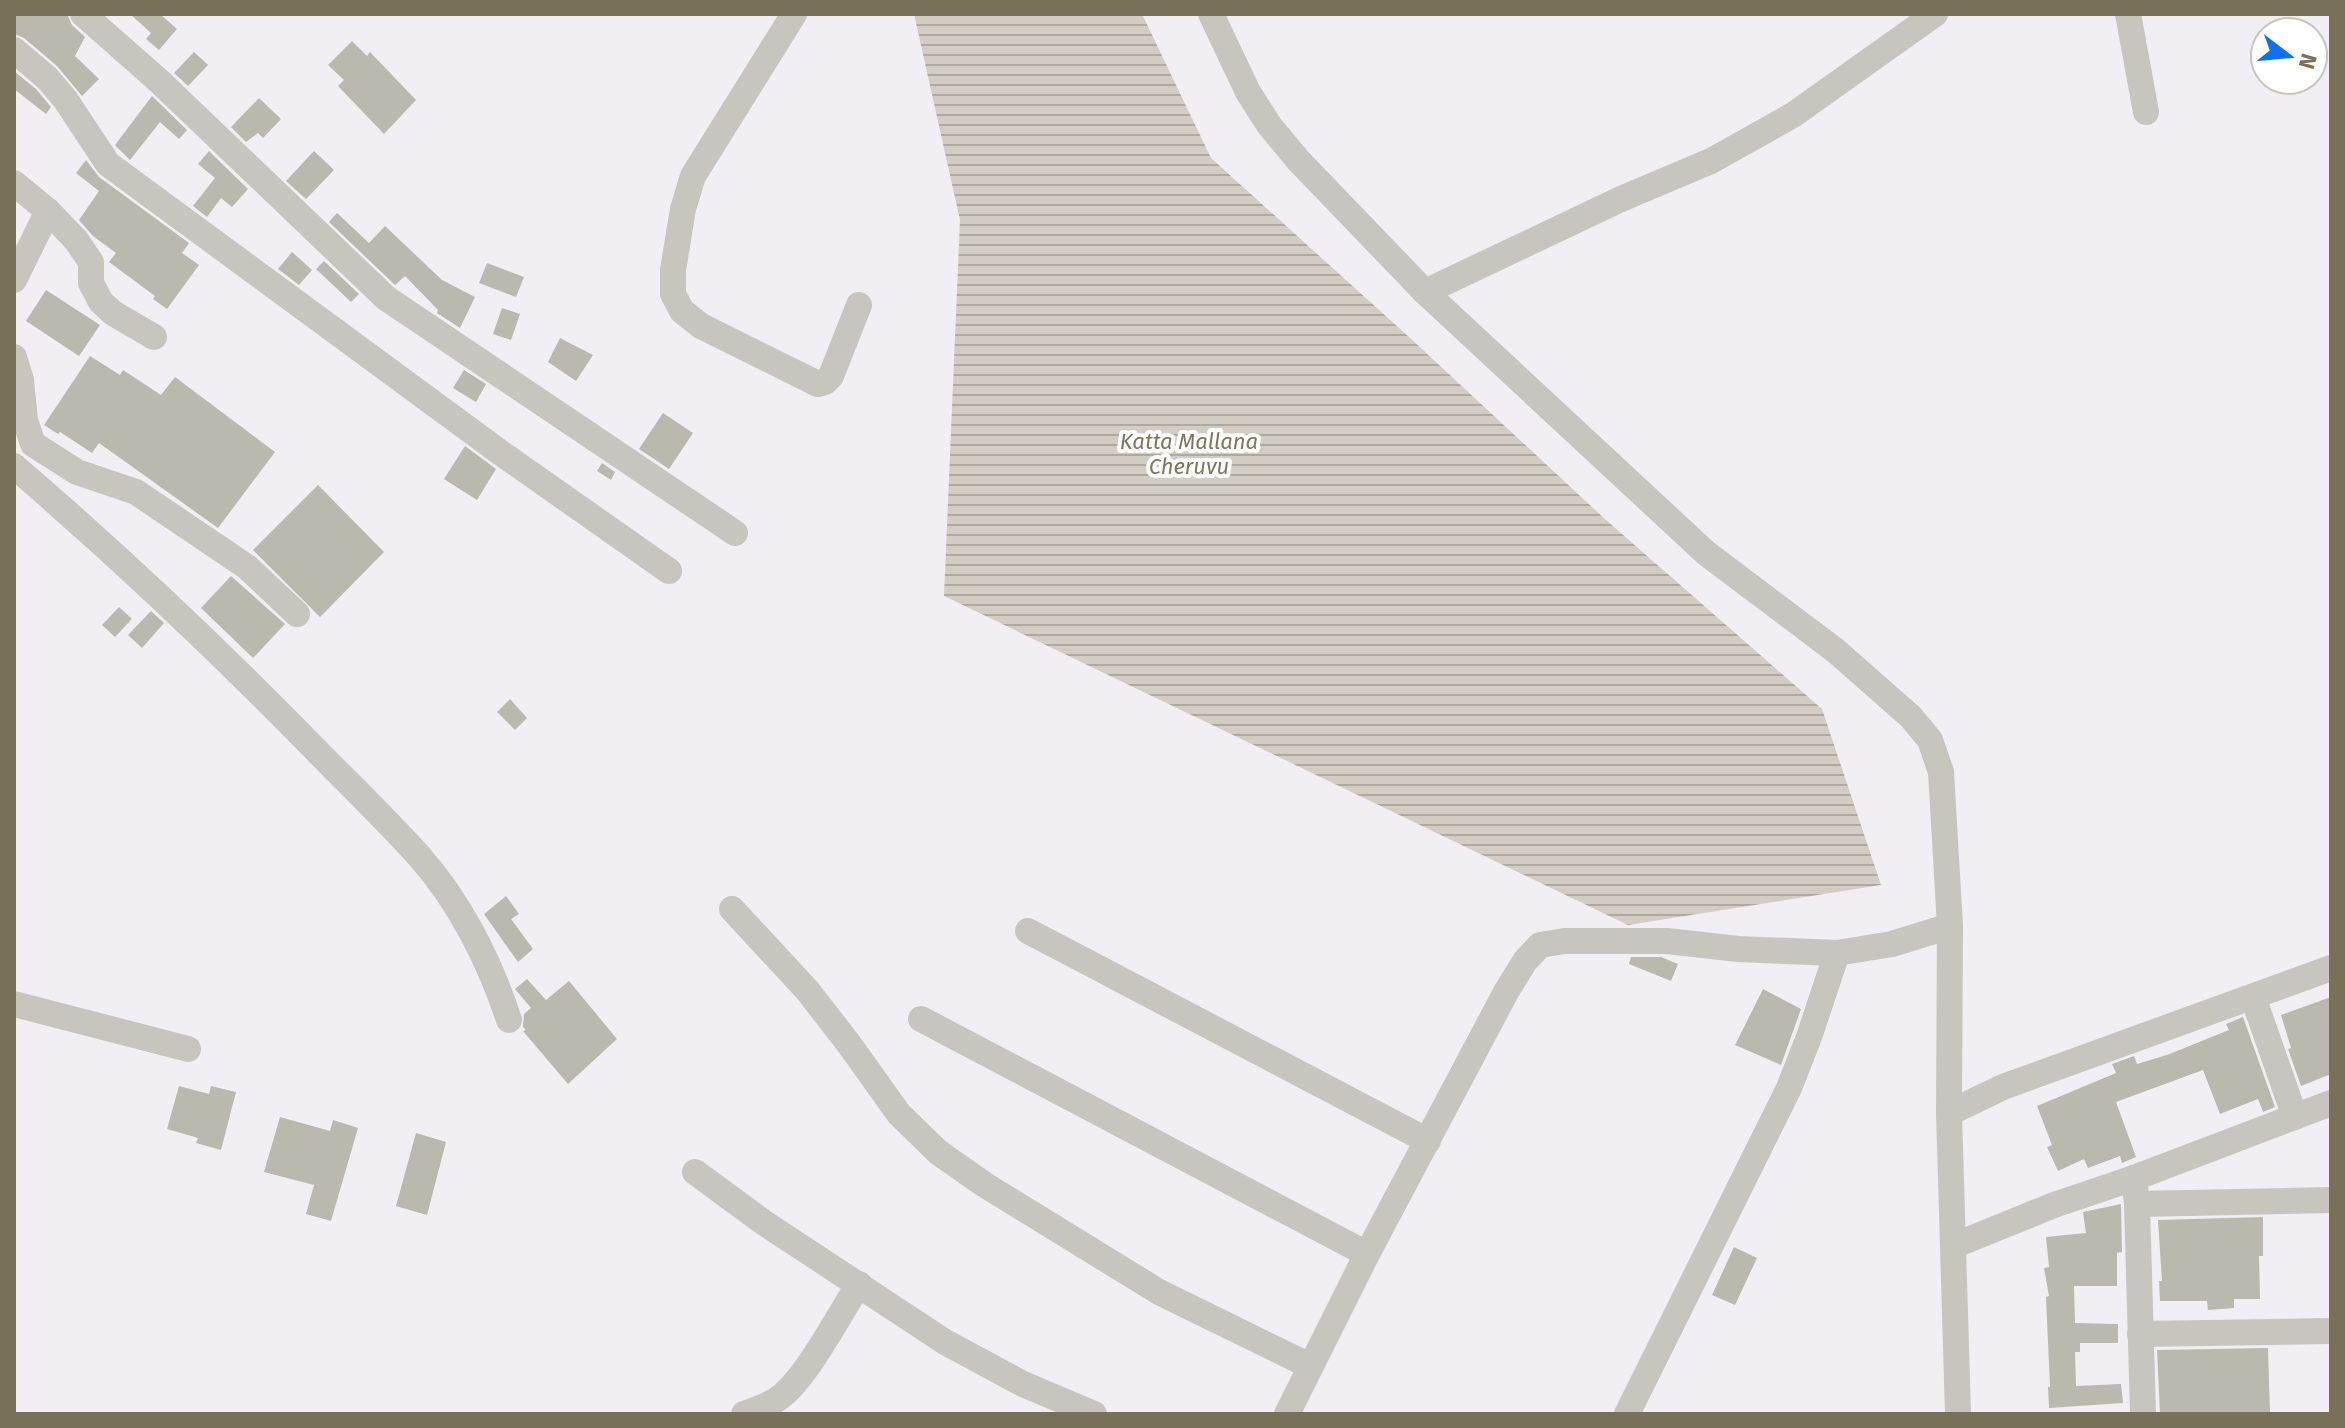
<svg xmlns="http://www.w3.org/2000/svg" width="2345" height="1428" viewBox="0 0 2345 1428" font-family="'Fira Sans',sans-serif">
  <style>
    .water { fill: url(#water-rules) }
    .building { fill: #bbb8ae }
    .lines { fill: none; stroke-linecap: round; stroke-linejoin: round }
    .minor { stroke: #c7c5be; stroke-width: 26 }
    .labels { text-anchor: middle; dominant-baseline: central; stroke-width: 8; stroke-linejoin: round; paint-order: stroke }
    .water-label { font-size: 22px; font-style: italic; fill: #82735b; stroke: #fff }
  </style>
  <defs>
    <pattern id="water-rules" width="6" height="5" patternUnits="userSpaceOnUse" patternTransform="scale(2)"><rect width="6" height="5" fill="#d2ccc3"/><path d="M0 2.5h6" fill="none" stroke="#afaaa1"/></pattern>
  </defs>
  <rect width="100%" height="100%" fill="#f1eff4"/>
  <!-- water -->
  <path class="water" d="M914 14H1142L1211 158 1409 337 1606 520 1822 709 1881 885 1628 925 944 596 960 220Z"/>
  <!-- building -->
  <g class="building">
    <path d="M14 14H67L72 25 85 37 75 56 99 79 82 96 57 66 24 38 14 34Z"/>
    <path d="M130 14H160L177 29 159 50 146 39 151 33Z"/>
    <path d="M352 41 367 56 370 52 416 100 384 134 338 86 344 80 328 65Z"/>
    <path d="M194 52 208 65 188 86 174 73Z"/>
    <path d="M14 71 36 89 51 107 46 114 14 89Z"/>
    <path d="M152 96 187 130 179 139 160 122 130 160 115 145Z"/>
    <path d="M259 98 281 119 263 138 258 133 246 142 231 127Z"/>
    <path d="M209 151 248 189 232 207 221 198 207 217 193 206 215 178 198 164Z"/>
    <path d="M314 151 334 170 306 199 286 181Z"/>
    <path d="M86 160 99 177 189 243 182 253 199 265 167 309 153 299 155 296 109 262 116 253 93 236 79 220 99 191 76 173Z"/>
    <path d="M337 213 369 243 385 226 442 280 475 297 460 328 437 313 438 310 405 276 395 285 329 222Z"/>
    <path d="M292 252 312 270 299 285 278 269Z"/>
    <path d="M324 261 359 294 351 302 316 269Z"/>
    <path d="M487 263 524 277 516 297 479 283Z"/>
    <path d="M46 290 100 325 79 356 26 321Z"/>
    <path d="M502 308 520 314 511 340 493 334Z"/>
    <path d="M560 338 593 355 576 381 548 362Z"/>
    <path d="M90 356 120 375 123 370 161 395 175 377 275 452 218 528 99 443 92 453 60 432 58 434 44 425Z"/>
    <path d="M464 370 486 384 476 402 453 388Z"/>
    <path d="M663 413 693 433 669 469 639 449Z"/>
    <path d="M465 446 496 469 477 500 444 479Z"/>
    <path d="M602 463 615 472 611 480 597 471Z"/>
    <path d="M318 485 384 552 320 617 253 550Z"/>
    <path d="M231 576 285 624 253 658 201 608Z"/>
    <path d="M119 607 132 619 115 637 102 625Z"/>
    <path d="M151 611 164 623 142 648 128 635Z"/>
    <path d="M510 699 527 718 515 730 497 712Z"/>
    <path d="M506 896 519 914 511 919 533 949 518 962 484 914Z"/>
    <path d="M1631 957H1661L1678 964 1671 981 1629 964Z"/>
    <path d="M527 979 546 1000 569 981 617 1039 568 1084 523 1031 526 1030 523 1027 524 1014 531 1008 515 989Z"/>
    <path d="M1763 989 1801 1009 1781 1065 1735 1045Z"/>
    <path d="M2331 997V1074L2301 1086 2288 1049 2291 1048 2281 1015Z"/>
    <path d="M2243 1017 2275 1107 2263 1112 2258 1099 2220 1114 2203 1070 2116 1102 2136 1157 2122 1163 2120 1156 2088 1168 2084 1159 2058 1171 2047 1147 2052 1145 2037 1106 2116 1073 2112 1064 2134 1056 2137 1064 2167 1055 2229 1030 2226 1024Z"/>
    <path d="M179 1086 209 1094 211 1086 236 1092 221 1150 196 1143 198 1138 167 1129Z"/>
    <path d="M280 1117 330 1131 333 1120 358 1128 331 1221 306 1214 314 1185 264 1172Z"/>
    <path d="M416 1133 446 1142 427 1215 396 1206Z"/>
    <path d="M2121 1204 2122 1252 2117 1253V1286H2074L2075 1323 2118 1324V1343H2080V1352H2075L2076 1386 2121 1384 2123 1403 2049 1408 2048 1387H2050L2046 1297 2049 1296 2044 1268 2049 1267 2046 1237 2086 1233 2083 1212Z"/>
    <path d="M2263 1217V1256H2259L2260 1299H2234V1308L2208 1310 2207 1301H2160L2159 1281H2162L2158 1220Z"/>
    <path d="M1734 1247 1757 1258 1735 1305 1712 1295Z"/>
    <path d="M2268 1348 2270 1414H2160L2157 1350Z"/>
  </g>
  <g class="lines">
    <!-- minor -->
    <g class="minor">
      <path d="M83 14 159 81 386 298 735 533"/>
      <path d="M794 14 693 176 683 209 673 270V294L682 311 701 326 818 384 825 382 831 376 859 305"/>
      <path d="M1211 14 1248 92 1269 125 1298 160 1425 292 1706 553 1836 651 1911 717 1930 740 1941 772 1950 926 1949 1113 1958 1414"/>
      <path d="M2128 14 2146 112"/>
      <path d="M14 50 47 78 65 99 108 164 501 453 669 571"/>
      <path d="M14 183 48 211 76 240 91 262V283L101 302 113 313 154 337"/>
      <path d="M14 280 48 211"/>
      <path d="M1425 292 1621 199 1711 161 1793 115 1935 14"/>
      <path d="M14 357 21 380 25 420 33 444 77 472 136 492 247 567 297 614"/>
      <path d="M14 466C115 553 212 644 305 739 343 778 383 816 419 856 460 902 490 962 509 1020"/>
      <path d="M732 909 807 990 849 1044 899 1114 938 1152 985 1185 1159 1292 1310 1366"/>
      <path d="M1028 931 1428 1141"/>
      <path d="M2253 997 2295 1117"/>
      <path d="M14 1004 188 1049"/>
      <path d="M921 1019 1367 1254"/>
      <path d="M1949 1113 2003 1087 2331 968"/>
      <path d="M695 1172 763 1222 945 1342 1023 1384 1094 1414"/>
      <path d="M2134 1178 2137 1204 2143 1414"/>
      <path d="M2137 1204 2331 1200"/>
      <path d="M1953 1246 2054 1205 2134 1178 2331 1103"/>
      <path d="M2140 1334 2331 1331"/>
      <path d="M744 1414C758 1409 773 1404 784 1394 810 1371 839 1315 859 1284"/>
      <path d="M1287 1414 1367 1254 1506 992 1525 961 1540 945 1565 941H1667L1738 949 1837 953 1892 944 1950 926"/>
      <path d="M1627 1414 1789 1088 1809 1037 1837 953"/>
    </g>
  </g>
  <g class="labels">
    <!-- water labels -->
    <g class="water-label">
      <text x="1189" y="441">Katta Mallana<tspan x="1189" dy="25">Cheruvu</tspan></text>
    </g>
  </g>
  <!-- border -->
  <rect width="2345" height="1428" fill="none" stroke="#787158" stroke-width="32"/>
  <!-- north arrow -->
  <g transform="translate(2289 56) rotate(106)"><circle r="38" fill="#ffffff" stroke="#c9c6bc" stroke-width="2"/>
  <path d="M0-6L14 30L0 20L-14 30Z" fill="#0e71f5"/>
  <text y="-12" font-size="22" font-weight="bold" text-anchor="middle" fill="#787158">N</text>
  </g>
</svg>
